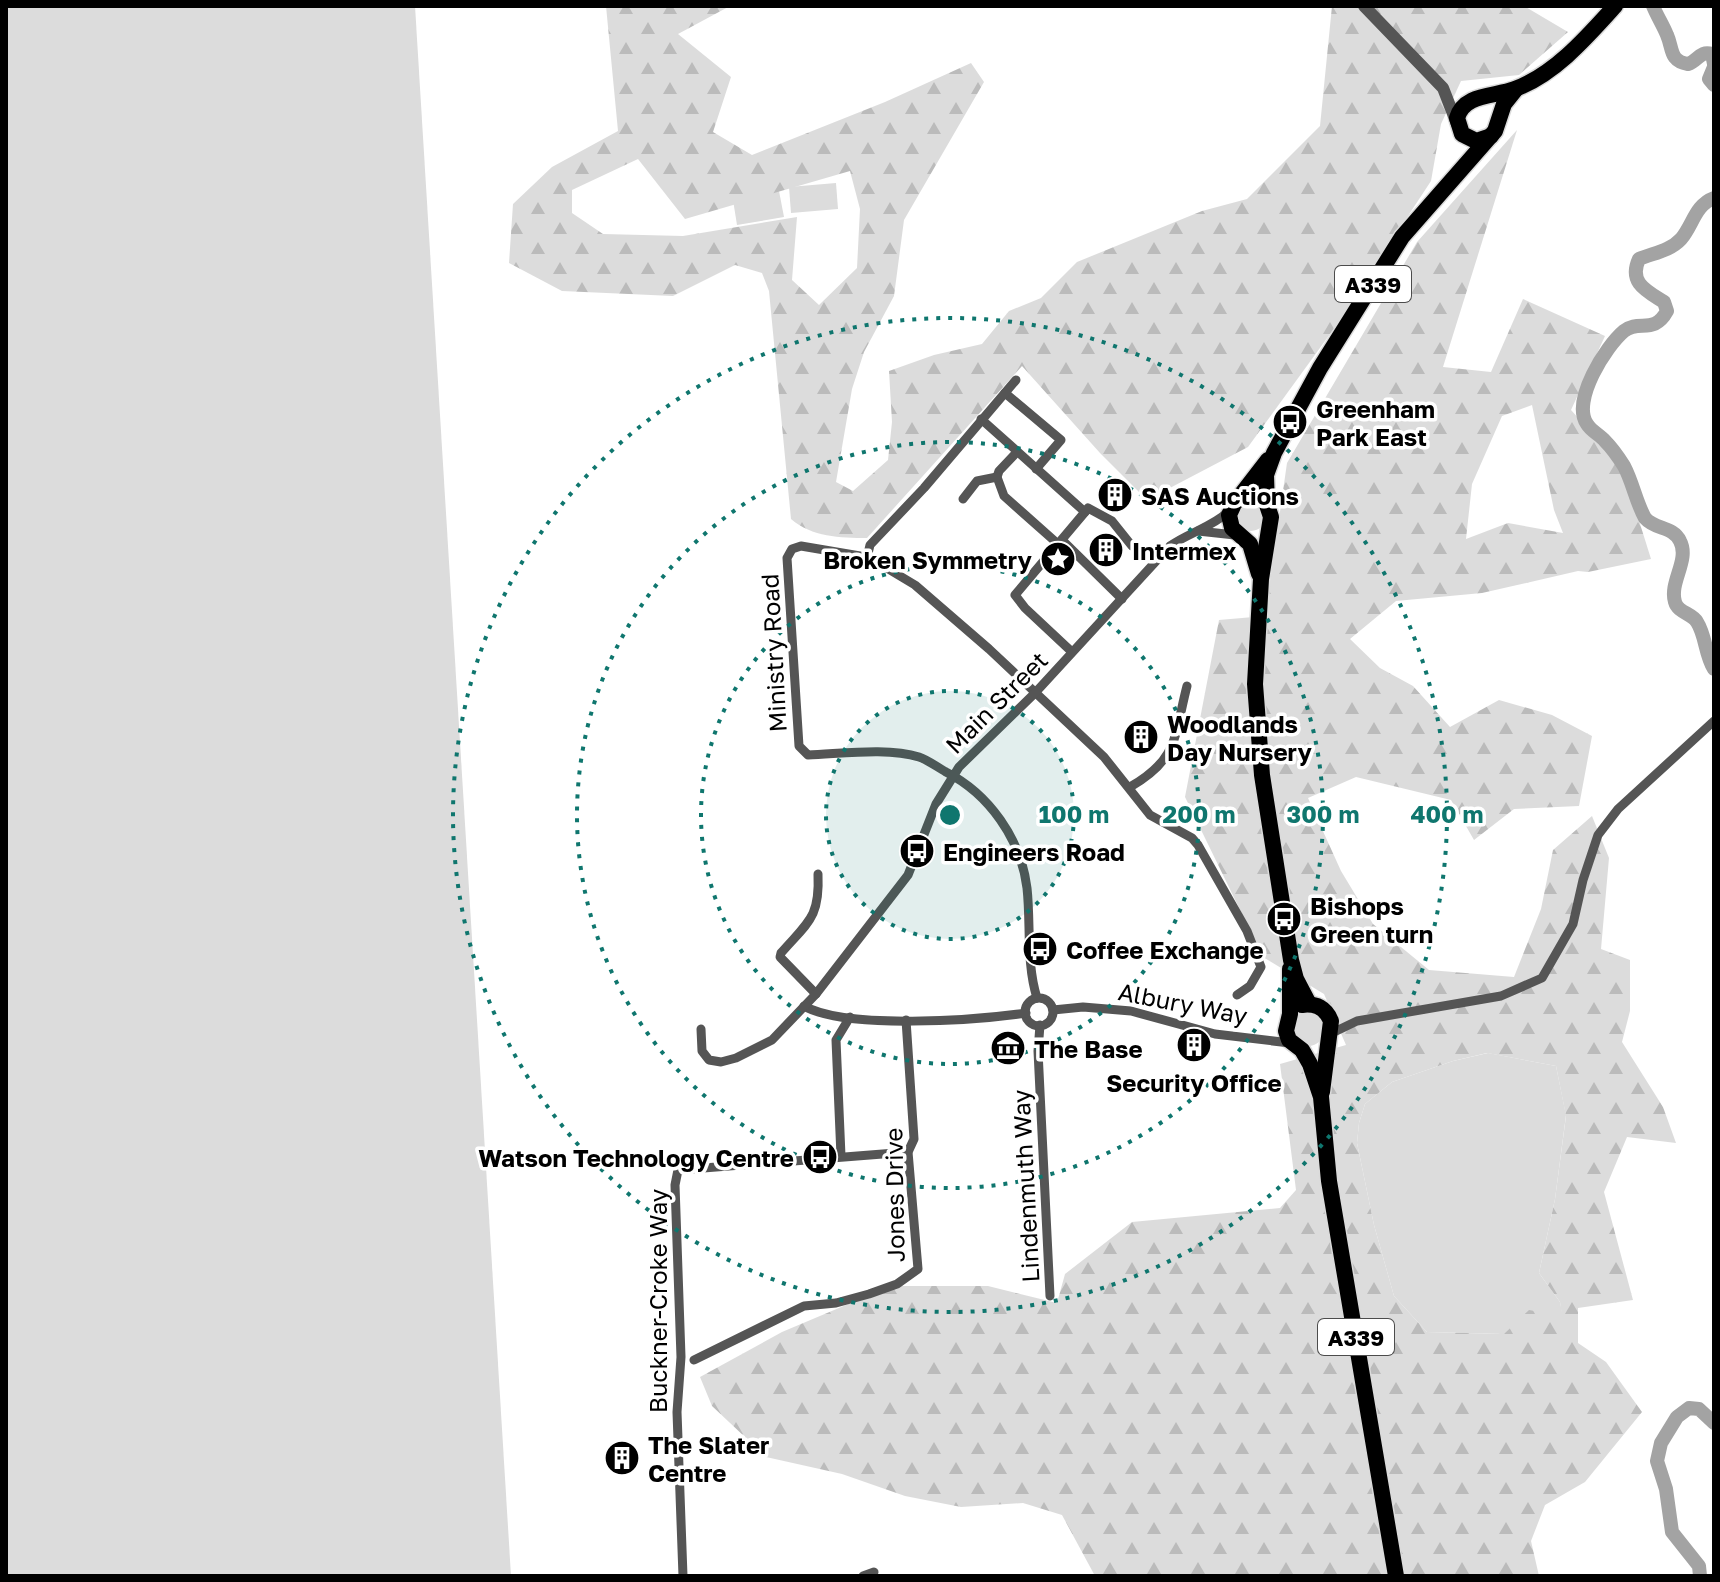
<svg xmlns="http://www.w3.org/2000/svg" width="1720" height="1582" viewBox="0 0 1720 1582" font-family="'Golos Text',sans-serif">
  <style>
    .green { fill: #dcdcdc }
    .forest { fill: url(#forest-firs); fill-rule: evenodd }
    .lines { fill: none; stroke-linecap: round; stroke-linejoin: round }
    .river { stroke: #a3a3a3; stroke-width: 14 }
    .trunk-casing { stroke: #dbdbdb; stroke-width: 19 }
    .minor { stroke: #555; stroke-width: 9 }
    .tertiary { stroke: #555; stroke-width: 12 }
    .trunk { stroke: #000; stroke-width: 16 }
    .ring { fill: none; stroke: #0f766e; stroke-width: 4; stroke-dasharray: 4 8 }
    .labels { text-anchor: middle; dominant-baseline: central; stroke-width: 7; stroke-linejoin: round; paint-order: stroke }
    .shield { fill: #fff; stroke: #4c4c4c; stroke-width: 2 }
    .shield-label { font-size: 22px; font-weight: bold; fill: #000 }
    .poi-label { font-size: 24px; font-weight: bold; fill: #000; stroke: #fff; text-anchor: start }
    .street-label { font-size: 24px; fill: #000; stroke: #fff }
    .centre { fill: #0f766e; stroke: #fff; stroke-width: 4 }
    .ring-label { font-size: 24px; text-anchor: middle; font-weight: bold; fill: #0f766e; stroke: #fff; stroke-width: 7; stroke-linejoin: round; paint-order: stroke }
  </style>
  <defs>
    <pattern id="forest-firs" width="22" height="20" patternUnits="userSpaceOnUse" patternTransform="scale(2)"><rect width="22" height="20" fill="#dcdcdc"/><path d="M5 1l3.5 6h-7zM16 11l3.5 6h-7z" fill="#bbb"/></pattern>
  </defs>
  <rect width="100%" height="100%" fill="#fff"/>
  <!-- green -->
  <g class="green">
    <path d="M6 6H415L511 1576H6Z"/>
    <path d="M836 183 838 209 791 213 789 187Z"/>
    <path d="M779 191 784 217 737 225 733 200Z"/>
    <circle cx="1251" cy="516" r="15"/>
    <circle cx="1308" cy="1029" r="17"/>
    <path d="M1488 1053 1556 1066 1566 1115 1555 1199 1539 1273 1560 1302 1563 1317 1504 1334 1427 1332 1394 1296 1374 1225 1357 1143 1359 1123 1365 1104 1392 1082 1453 1061Z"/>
  </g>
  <!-- forest -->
  <g class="forest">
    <path d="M606 6H730L678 34 731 77 713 132 752 155 885 102 971 63 984 82 904 220 894 296 864 352 852 389 836 482 853 491 888 460 892 422 889 371 934 355 982 344 1009 311 1041 298 1077 262 1202 211 1247 199 1320 126 1332 6H1524L1568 32 1519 75 1461 81 1441 124 1431 181 1333 330 1248 447 1147 500 1100 453 1022 366 867 538C840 538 812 537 791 519L769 291 762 273 735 265 673 296 562 291 509 263 513 204 552 167 618 131ZM638 159 685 219 850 171 860 209 857 268 819 305 792 280 797 217 683 236 603 234 572 213V190Z"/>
    <path d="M1517 130 1443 367 1491 372 1523 299 1605 336 1571 410 1622 466 1651 559 1588 572 1578 571 1482 593 1396 601 1350 639 1380 668 1413 686 1450 727 1499 700 1552 715 1592 736 1579 806 1514 809 1474 840 1451 800 1356 777 1308 798 1341 871 1373 924 1429 970 1514 977 1541 909 1553 850 1592 816 1609 858 1601 949 1630 960V1011L1622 1042 1663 1107 1676 1143 1627 1137 1604 1192 1633 1300 1578 1308V1343L1606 1362 1642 1412 1585 1482 1545 1505 1531 1541 1539 1576H1095L1062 1515 1023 1503 961 1507 905 1496 842 1474 766 1457 712 1406 700 1377 782 1332 891 1286H988L1057 1303 1065 1274 1132 1222 1280 1208 1296 1190 1280 1064 1346 1045 1324 994 1263 957 1185 797 1219 620 1265 616 1287 463 1417 242ZM1532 405 1554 510 1563 533 1508 523 1466 539 1472 484 1502 416ZM1487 1053 1556 1066 1566 1116 1555 1199 1539 1273 1560 1302 1562 1316 1529 1310 1504 1334 1427 1332 1394 1296 1374 1225 1357 1143 1359 1123 1365 1104 1392 1082 1453 1061Z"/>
  </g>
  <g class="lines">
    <!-- river -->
    <g class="river">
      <path d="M1653 6C1657 16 1663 25 1667 35 1673 48 1669 61 1688 64 1698 61 1700 50 1712 54L1714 64"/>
      <path d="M1714 67 1709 79 1714 85"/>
      <path d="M1714 198C1695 205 1693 225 1681 239 1670 251 1653 253 1639 259 1628 283 1647 291 1664 302L1667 311C1654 335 1639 319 1624 331 1606 346 1571 401 1587 424 1591 431 1600 435 1605 441 1612 448 1619 458 1624 466 1633 483 1636 502 1645 518 1655 530 1673 526 1680 541 1690 560 1669 582 1675 602 1678 613 1692 613 1697 622 1706 636 1705 655 1714 669"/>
      <path d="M1700 1576 1699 1566 1672 1532 1666 1489 1657 1461 1661 1443 1677 1417 1689 1408 1699 1409 1714 1423"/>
    </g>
    <defs>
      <g id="trunk">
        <path d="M1491 136 1476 141 1462 134 1457 118C1464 93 1495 97 1515 89 1555 74 1587 37 1615 6"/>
        <path d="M1259 574 1250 544 1232 528 1229 515 1234 504 1268 460"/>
        <path d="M1290 969V1014L1286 1031 1289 1040 1302 1050 1310 1064 1321 1097 1329 1181 1396 1576"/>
        <path d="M1309 1004 1296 979 1291 960 1262 775 1255 684 1261 579 1271 517 1267 505 1266 475 1274 453 1320 368 1402 237 1495 131 1504 104 1516 89"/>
        <path d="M1302 1005C1316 1003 1326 1008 1331 1021L1322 1092"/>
      </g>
    </defs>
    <!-- trunk casing -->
    <use href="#trunk" class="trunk-casing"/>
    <!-- minor -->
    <g class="minor">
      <path d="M1005 393 1061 440 1036 469"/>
      <path d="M981 419 1085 512 1015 595 1025 608 1072 652"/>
      <path d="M1016 453 999 471 997 477 1004 496 1058 544"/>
      <path d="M963 499 977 481 997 477"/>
      <path d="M1085 512 1088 508 1112 521 1132 546"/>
      <path d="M1198 531 1235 535"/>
      <path d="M1062 540 1122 599"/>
      <path d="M867 558 870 545 924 488 1016 380"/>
      <path d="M1130 787C1179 759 1174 736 1187 686"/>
      <path d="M816 994 780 957 781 953C808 922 820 918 818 874"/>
      <path d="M1037 998C1026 963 1031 924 1027 888 1021 839 989 794 946 772 937 767 928 760 919 757 888 747 840 754 808 755L799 746 787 558 792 549 801 546 860 556 880 564 915 585 989 649 1104 757 1150 815 1192 838 1198 845 1247 931 1261 967 1250 986 1237 995"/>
      <circle cx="1039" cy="1012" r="14"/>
      <path d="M804 1006C846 1030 977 1020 1026 1013"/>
      <path d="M1053 1010 1083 1007 1131 1011 1215 1034 1290 1043"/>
      <path d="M1040 1025 1038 1051 1050 1296"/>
      <path d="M701 1029 702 1051 709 1060 721 1062 736 1058 772 1040 816 994 908 875 936 804 959 767 1035 693 1170 546C1188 533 1212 527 1228 512"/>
      <path d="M1332 1033 1357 1021 1501 996 1542 978 1573 924 1583 880 1598 835 1618 809 1714 721"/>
      <path d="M841 1156 836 1040 850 1017"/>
      <path d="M694 1360 804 1306 836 1303 869 1294 897 1284 918 1269 908 1152 914 1139 906 1020"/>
      <path d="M683 1576 677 1412 681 1357 675 1185 678 1170 908 1152"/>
      <path d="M863 1576 874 1572"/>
    </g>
    <!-- tertiary -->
    <path class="tertiary" d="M1364 6 1443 88 1457 124"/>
    <!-- trunk -->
    <use href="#trunk" class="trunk"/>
  </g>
  <!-- distance rings -->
  <circle cx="950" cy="815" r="124" fill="#0f766e" fill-opacity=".12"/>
  <g class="ring">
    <circle cx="950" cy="815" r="124"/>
    <circle cx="950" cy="815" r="249"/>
    <circle cx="950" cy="815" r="373"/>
    <circle cx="950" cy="815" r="497"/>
  </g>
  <!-- icons -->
  <defs>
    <symbol id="bus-disc" viewBox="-11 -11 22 22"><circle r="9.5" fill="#000" stroke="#fff"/><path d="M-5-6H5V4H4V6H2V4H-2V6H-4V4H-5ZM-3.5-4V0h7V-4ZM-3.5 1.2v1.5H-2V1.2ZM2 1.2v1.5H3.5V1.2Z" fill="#fff"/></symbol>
    <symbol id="building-disc" viewBox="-11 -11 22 22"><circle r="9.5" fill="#000" stroke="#fff"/><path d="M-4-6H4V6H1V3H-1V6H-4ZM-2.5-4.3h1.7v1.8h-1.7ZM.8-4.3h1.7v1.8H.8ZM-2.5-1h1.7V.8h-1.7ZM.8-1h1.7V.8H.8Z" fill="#fff"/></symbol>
    <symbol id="sight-disc" viewBox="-11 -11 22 22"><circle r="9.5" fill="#000" stroke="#fff"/><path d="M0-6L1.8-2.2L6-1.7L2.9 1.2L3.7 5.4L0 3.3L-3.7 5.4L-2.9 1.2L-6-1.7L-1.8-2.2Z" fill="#fff"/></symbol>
    <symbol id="museum-disc" viewBox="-11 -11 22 22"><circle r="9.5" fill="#000" stroke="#fff"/><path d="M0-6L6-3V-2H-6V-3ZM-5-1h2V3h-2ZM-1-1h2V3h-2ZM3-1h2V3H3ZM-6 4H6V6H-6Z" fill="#fff"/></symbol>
  </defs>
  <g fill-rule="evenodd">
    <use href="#bus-disc" x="1270" y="402" width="40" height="40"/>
    <use href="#building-disc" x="1095" y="475" width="40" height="40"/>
    <use href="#building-disc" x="1086" y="530" width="40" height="40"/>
    <use href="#sight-disc" x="1038" y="539" width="40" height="40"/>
    <use href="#building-disc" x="1121" y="717" width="40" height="40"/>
    <use href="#bus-disc" x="897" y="831" width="40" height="40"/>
    <use href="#bus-disc" x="1264" y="899" width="40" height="40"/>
    <use href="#bus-disc" x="1020" y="929" width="40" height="40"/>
    <use href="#building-disc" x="1174" y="1025" width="40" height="40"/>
    <use href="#museum-disc" x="988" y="1028" width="40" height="40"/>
    <use href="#bus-disc" x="800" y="1137" width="40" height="40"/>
    <use href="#building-disc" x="602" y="1438" width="40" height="40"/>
  </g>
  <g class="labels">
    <!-- shield labels -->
    <g class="shield">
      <rect x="1335" y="266" width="76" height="36" rx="6"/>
      <rect x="1318" y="1319" width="76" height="36" rx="6"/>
    </g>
    <g class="shield-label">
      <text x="1373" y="284">A339</text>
      <text x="1356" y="1337">A339</text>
    </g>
    <!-- poi labels -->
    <g class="poi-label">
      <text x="1316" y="408">Greenham<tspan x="1316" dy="28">Park East</tspan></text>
      <text x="1141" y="495">SAS Auctions</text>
      <text x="1132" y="550">Intermex</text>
      <text x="1032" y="559" text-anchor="end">Broken Symmetry</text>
      <text x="1167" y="723">Woodlands<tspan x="1167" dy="28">Day Nursery</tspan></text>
      <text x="943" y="851">Engineers Road</text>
      <text x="1310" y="905">Bishops<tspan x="1310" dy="28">Green turn</tspan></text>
      <text x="1066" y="949">Coffee Exchange</text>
      <text x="1034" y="1048">The Base</text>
      <text x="1194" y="1082" text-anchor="middle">Security Office</text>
      <text x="794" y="1157" text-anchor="end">Watson Technology Centre</text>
      <text x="648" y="1444">The Slater<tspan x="648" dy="28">Centre</tspan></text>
    </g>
    <!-- street labels -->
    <g class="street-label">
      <text transform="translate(773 653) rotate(-93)">Ministry Road</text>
      <text transform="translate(996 702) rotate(-45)">Main Street</text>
      <text transform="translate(1183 1003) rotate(11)">Albury Way</text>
      <text transform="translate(1025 1186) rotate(-93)">Lindenmuth Way</text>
      <text transform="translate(894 1195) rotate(-91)">Jones Drive</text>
      <text transform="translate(657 1301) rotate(-90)">Buckner-Croke Way</text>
    </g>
  </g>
  <circle cx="950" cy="815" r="12" class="centre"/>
  <g class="ring-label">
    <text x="1074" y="823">100 m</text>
    <text x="1199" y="823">200 m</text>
    <text x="1323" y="823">300 m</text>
    <text x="1447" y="823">400 m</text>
  </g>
  <!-- border -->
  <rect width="1720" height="1582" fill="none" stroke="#000000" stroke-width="16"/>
</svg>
